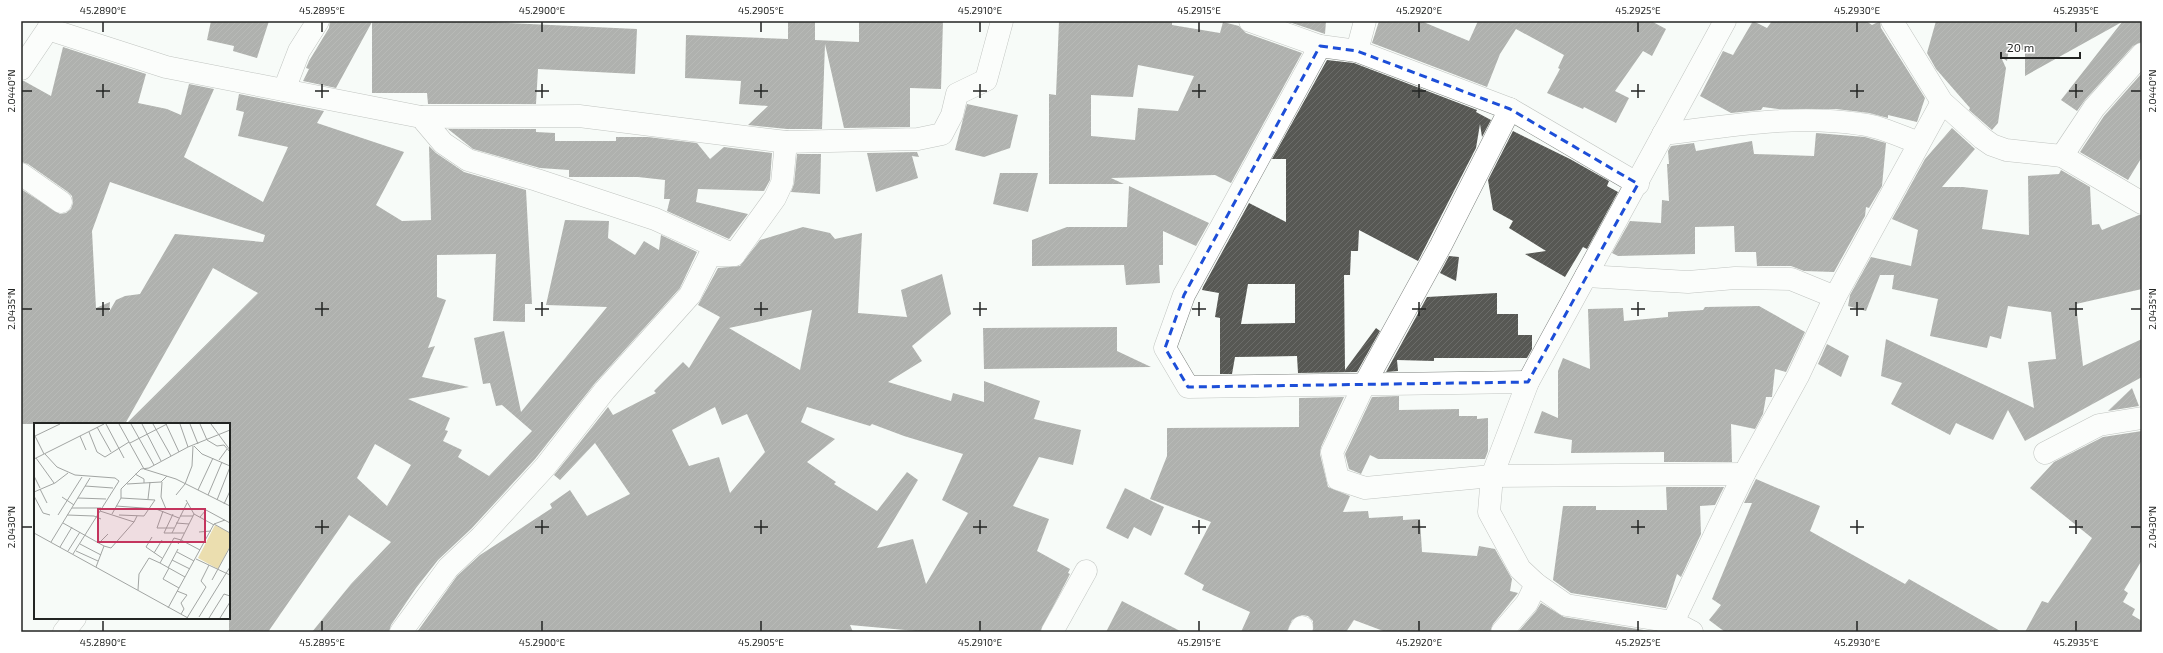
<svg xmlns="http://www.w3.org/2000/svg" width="2163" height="653" viewBox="0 0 2163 653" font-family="'Exo 2',sans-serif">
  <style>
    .building { fill: url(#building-hatch); fill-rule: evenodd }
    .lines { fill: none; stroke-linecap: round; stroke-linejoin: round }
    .minor-casing { stroke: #7e827f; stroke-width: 23 }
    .minor { stroke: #fff; stroke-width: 22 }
    .marked { fill: none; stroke: #1d4ed8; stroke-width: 3; stroke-dasharray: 8 5; stroke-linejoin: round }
    .ticks { fill: none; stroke: #232523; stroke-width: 1.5 }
    .inset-road { fill: none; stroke: #a2a5a3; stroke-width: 1 }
    .view { fill: #c4355e; fill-opacity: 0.15; stroke: #c4355e; stroke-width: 2 }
    .inset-edge { fill: none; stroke: #232523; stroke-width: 2 }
    .neatline { fill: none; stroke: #232523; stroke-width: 1.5 }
    .ticks-label { font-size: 10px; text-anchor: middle; fill: #232523 }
  </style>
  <defs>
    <pattern id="building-hatch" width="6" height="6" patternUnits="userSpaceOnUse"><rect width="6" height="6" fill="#575854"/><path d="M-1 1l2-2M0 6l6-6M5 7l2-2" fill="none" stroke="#6b6c69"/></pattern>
  </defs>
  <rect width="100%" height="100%" fill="#f7fbf8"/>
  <!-- building -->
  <g class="building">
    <path d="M211 21H269L257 58 233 51 234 46 207 40Z"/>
    <path d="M330 21H468L637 29 635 74 538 69 536 104H428L427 93H372V22L336 88 303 81 309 69 306 68 309 61 329 28Z"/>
    <path d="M788 21H815V40L859 42V21H943L941 89 910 88V127L844 128 825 44 822 129H787L748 125 768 106 739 104 741 81 685 78 686 35 788 39Z"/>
    <path d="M1059 21H1172V25L1220 33 1223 22 1239 26 1246 33 1302 53 1231 183 1215 175 1111 178 1124 184H1049V94L1056 95ZM1138 65 1194 76 1178 111 1138 108 1135 140 1091 136V95L1133 97Z"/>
    <path d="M1289 21H1326L1325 34 1289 22Z"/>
    <path d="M1379 21H1421L1469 41 1478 21H1651L1666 29 1652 56 1643 51 1615 91 1629 98 1616 123 1584 107 1583 109 1547 93 1560 69 1558 68 1564 55 1516 29 1500 54 1487 87 1372 43Z"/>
    <path d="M1753 21 1767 28 1772 21H1866L1872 25 1880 21 1881 28 1925 98 1917 122 1888 115V118L1869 113 1836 109H1778L1763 107 1761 110 1731 113 1700 96 1723 51 1733 55Z"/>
    <path d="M1936 21H2142V42L2133 46 2085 100 2077 111 2061 100 2122 22 2025 76V50L2009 49 2007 61 2001 57 2006 68 1998 123 1992 130 1969 110 1970 108 1936 69 1927 53Z"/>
    <path d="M63 47 146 74 138 103 167 109 181 115 189 84 214 89 184 157 263 202 288 147 238 136 244 112 236 110 239 94 324 111 317 123 404 152 376 205 402 221 431 220 429 146 436 153 464 172 526 190 532 304H525V322L493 321 496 254 437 255V297L446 300 428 348 435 346 422 377 469 387 408 399 450 418 445 430 448 431 443 441 462 450 458 457 489 476 532 431 502 405 496 406 490 383 483 384 474 338 504 331 521 412 607 307 546 305 565 220 609 221 608 238 635 255 644 241 659 250 661 235 697 252 680 288 596 382 535 459 472 528 438 560 416 588 391 625 389 632H312L351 584 391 542 349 515 268 632H229V424H126L258 293 213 268 125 424H21V189L60 214 66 213 71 209 73 203 72 196 68 192 28 164 21 162V81H24L51 96ZM110 182 265 235 263 242 175 234 140 294 125 296 116 300 109 312 110 302 96 308 92 231ZM375 444 411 465 387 506 357 478Z"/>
    <path d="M1327 60 1354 63 1477 110 1476 112 1491 120 1482 137 1480 124 1476 148 1418 261 1359 230 1358 251H1351L1350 275H1344L1345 370 1376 328 1380 331 1357 372 1298 373 1297 356 1235 357 1232 374H1220V318L1215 317 1219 293 1202 290 1203 287 1249 203 1286 222V159H1272ZM1248 284H1295V323L1241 324Z"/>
    <path d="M2142 73V157L2128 180 2080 152 2104 116Z"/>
    <path d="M967 104 1018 115 1010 148 984 157 955 150Z"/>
    <path d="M1952 128 1975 149 1942 187H1963L1988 190 1982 229 2029 235 2028 176 2059 174 2061 170 2090 187 2092 225 2099 224 2102 230 2139 215H2142V289L2076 304 2083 366 2142 339V377L2025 441 2008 410 1993 440 1956 423 1950 435 1891 404 1902 383 1881 376 1886 339 2034 408 2028 362 2056 359 2051 312 2008 306 2001 339 1990 336 1987 348 1930 336 1938 299 1892 289 1894 275H1880L1866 311 1848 306 1850 295 1871 257 1911 266 1918 230 1892 219 1925 159Z"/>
    <path d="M448 129H536V132L555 133V141H616V137H648L697 143 710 159 724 147 772 153 770 180 764 191 698 189 696 202 748 214 729 239 667 211 670 199H664L665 180 638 177H569V170L540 168 473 149Z"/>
    <path d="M1513 131 1570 159 1609 181 1607 186 1618 192 1587 249 1583 247 1565 277 1525 254 1546 251 1509 228 1513 221 1493 210 1488 180Z"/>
    <path d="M1816 133 1865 137 1886 143 1882 186 1869 208 1866 207 1865 216 1834 272 1804 271 1791 266H1757L1756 252H1735L1734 226 1695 227V254L1618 256 1612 253 1630 221 1661 223 1662 200 1669 201 1667 164H1669L1668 151 1671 146 1694 143 1696 151 1752 141 1754 154 1814 156Z"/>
    <path d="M917 152 919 157 912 156 918 178 876 192 867 153Z"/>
    <path d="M797 154H821L820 194 791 192 794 184Z"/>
    <path d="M1000 173H1038L1028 212 993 204Z"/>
    <path d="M1129 186 1209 223 1196 246 1163 231V265H1159L1160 283 1126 285 1124 265 1032 266V240L1067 227H1127Z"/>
    <path d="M803 227 830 233 835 239 862 233 858 313 907 317 901 290 942 274 951 314 912 346 922 361 888 382 951 401 953 393 984 402V381L1040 401 1034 419 1081 430 1073 465 1039 457 1013 506 1049 519 1037 551 1070 569 1068 573 1070 574 1040 632H927L850 625 853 632H417L457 576 480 555 552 508 550 504 570 490 587 516 630 494 595 443 560 480 554 475 608 407 613 415 656 393 654 391 683 362 689 368 720 317 698 305 718 268 740 266 760 240ZM812 310 800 370 729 328ZM715 407 722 425 747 414 765 452 730 493 719 457 689 466 672 430ZM807 407 870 426 872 424 904 436 963 454 942 500 968 513 926 584 913 539 877 548 918 480 907 472 877 511 834 484 836 482 807 462 835 439 801 422Z"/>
    <path d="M1449 256 1459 257 1456 281 1440 273Z"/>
    <path d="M1497 293V314H1518V335H1532V349L1527 358H1434V361L1397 360 1398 371 1386 372 1427 297Z"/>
    <path d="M1759 306 1805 332 1786 372 1775 369 1772 397H1766L1763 414 1755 429 1731 424 1732 462H1664V452L1571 453 1572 440 1534 433 1542 411 1558 418V371L1563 358 1590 369 1588 309 1623 308 1624 321 1668 317V312L1703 310 1705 307Z"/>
    <path d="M1117 327V351L1151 367 984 369 983 328Z"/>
    <path d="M1827 344 1849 356 1841 377 1818 364Z"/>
    <path d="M2132 388 2139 406 2108 411Z"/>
    <path d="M1399 396V410L1459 409V416H1477V419L1488 418V451L1485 459H1378L1370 455 1361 474 1349 469 1345 454 1372 397Z"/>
    <path d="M1344 397 1321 447 1320 454 1328 487 1350 496 1343 512 1368 511 1369 518 1403 516V520L1420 519 1422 552 1477 556 1479 546 1495 549 1512 579 1510 591 1518 593 1493 624 1490 632H1386L1354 620 1346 632H1313V621L1308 616 1302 615 1292 620 1287 632H1241L1250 612 1202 590 1204 585 1184 574 1211 522 1150 499 1167 456V428L1299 427V398Z"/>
    <path d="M2142 431V560L2124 590 2128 593 2123 602 2135 609 2132 615 2142 621V632H2025L2042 601 2048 603 2092 538 2030 488 2054 462 2103 437Z"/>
    <path d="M1756 479 1820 506 1810 531 1905 584 1909 579 2002 632H1725L1709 620 1721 605 1712 599 1752 503H1744Z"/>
    <path d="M1666 487H1724L1715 505 1700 506 1701 534 1681 577 1677 574 1666 608 1571 593 1553 580 1563 506H1596V510H1667Z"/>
    <path d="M1125 488 1164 507 1151 536 1134 527 1128 539 1106 528Z"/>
    <path d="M1122 601 1182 632H1106Z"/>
    <path d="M1541 603 1564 617 1656 632H1518L1536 611Z"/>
  </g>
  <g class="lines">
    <defs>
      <g id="minor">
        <path d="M1250 21 1320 46 1357 51 1510 109 1638 184"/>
        <path d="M1892 21 1942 102"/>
        <path d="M48 29 166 67 421 117 443 143 468 160 537 180 655 219 734 255 775 198 782 183 786 142"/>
        <path d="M1320 46 1184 295 1165 348 1188 387 1528 382"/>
        <path d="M1357 51 1365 21"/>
        <path d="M21 69 48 29 51 21"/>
        <path d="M284 90 299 51 318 21"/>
        <path d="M1510 109 1441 245 1364 385 1332 452 1338 479 1365 488 1492 476 1744 474"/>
        <path d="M421 117 579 116 786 142 918 139 942 134 952 115 957 94 986 80 1002 21"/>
        <path d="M1663 134C1728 126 1794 114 1860 124 1880 126 1900 136 1919 143"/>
        <path d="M2062 156 2094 108 2142 54"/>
        <path d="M21 174 61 202"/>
        <path d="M1586 276 1688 282 1735 278 1791 279 1835 297"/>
        <path d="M2045 453 2099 425 2142 418"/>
        <path d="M64 632 75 618"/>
        <path d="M401 632 448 568 481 537 545 467 605 390 690 295 710 255H734"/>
        <path d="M1052 632 1086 571"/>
        <path d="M1299 632 1302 627"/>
        <path d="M1502 632 1527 603 1536 584"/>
        <path d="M1668 632 1673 622 1566 605 1536 584 1520 569 1489 512 1492 476 1528 382 1725 21"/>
        <path d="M1692 632 1673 622 1744 474 1798 376 1835 297 1942 102 1982 138 1992 145 2006 150 2062 156 2142 203"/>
      </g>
    </defs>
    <!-- minor casing -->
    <use href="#minor" class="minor-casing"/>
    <!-- minor -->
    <use href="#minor" class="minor"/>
  </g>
  <!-- marked area -->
  <path d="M0 0H2163V653H0ZM1320 46 1357 51 1510 109 1638 184 1528 382 1188 387 1165 348 1184 295Z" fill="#f7fbf8" fill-opacity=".55" fill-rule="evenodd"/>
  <path class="marked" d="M1320 46 1357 51 1510 109 1638 184 1528 382 1188 387 1165 348 1184 295Z"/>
  <!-- ticks -->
  <path class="ticks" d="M103 22V32M322 22V32M542 22V32M761 22V32M980 22V32M1199 22V32M1419 22V32M1638 22V32M1857 22V32M2076 22V32M103 84V98M322 84V98M542 84V98M761 84V98M980 84V98M1199 84V98M1419 84V98M1638 84V98M1857 84V98M2076 84V98M22 91H32M96 91H110M315 91H329M535 91H549M754 91H768M973 91H987M1192 91H1206M1412 91H1426M1631 91H1645M1850 91H1864M2069 91H2083M2131 91H2141M103 302V316M322 302V316M542 302V316M761 302V316M980 302V316M1199 302V316M1419 302V316M1638 302V316M1857 302V316M2076 302V316M22 309H32M96 309H110M315 309H329M535 309H549M754 309H768M973 309H987M1192 309H1206M1412 309H1426M1631 309H1645M1850 309H1864M2069 309H2083M2131 309H2141M322 520V534M542 520V534M761 520V534M980 520V534M1199 520V534M1419 520V534M1638 520V534M1857 520V534M2076 520V534M22 527H32M315 527H329M535 527H549M754 527H768M973 527H987M1192 527H1206M1412 527H1426M1631 527H1645M1850 527H1864M2069 527H2083M2131 527H2141M103 621V631M322 621V631M542 621V631M761 621V631M980 621V631M1199 621V631M1419 621V631M1638 621V631M1857 621V631M2076 621V631"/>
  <!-- overview -->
  <g transform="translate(34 423)">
    <rect width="196" height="196" fill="#f7fbf8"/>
    <path d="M181 102 196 110V123L184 146 164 135Z" fill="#ebdeaf"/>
    <path class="inset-road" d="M72 1 90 35M85 1 110 46 142 56 196 83M97 1 120 42M108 1 127 38M119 1 137 33M132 1 145 29M146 1 154 24M156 1 164 21M166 1 173 17 183 23 190 22 196 29M177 1 196 27M63 4 77 29M55 9 63 29 71 34 95 19M46 13 52 27M96 20 133 1M160 23 168 31 196 43M10 31 1 13 26 1M11 31 23 44 41 52 81 55 85 58 39 131M2 35 20 60M0 36 70 1M185 37 193 26M101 51 110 56V60M0 53 6 65M128 59 127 74 132 86M93 61 127 59 133 53M51 63 79 65M6 66 13 80M164 67 179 35M0 69 21 60 34 50M142 72 151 61 158 43 159 23M174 72 188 39M0 73 9 90 16 92M28 74 40 82M44 75 72 76M114 76 116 59M152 77 160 91M183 77 196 44M190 81 196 68M82 83 122 86 145 95M38 85H67M66 88 100 99 103 93M129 88 123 105H140M78 91 87 75V66L107 46 115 45 154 24 196 7M139 91 130 110H150M24 92 48 54M33 92 60 93 67 96M85 92 110 93 121 77 87 75M146 93H159M166 94 172 87 196 100M29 100 70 123 62 144M142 100 155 101M180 101 196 110M165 109 177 108M0 110 154 195M138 110 153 80M118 114 112 124 128 135M140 115 126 140 151 154M140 115 147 117 144 121M17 119 56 55M65 120 74 111M46 121 67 132M70 123 77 125 100 99M26 124 38 104M166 127 147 117 160 91 180 102M34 128 46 109M42 128 64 138M143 129 160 138M120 130 128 117M162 136 196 152M138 137 156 146M134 145 144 126M135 145 129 156 145 165M178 157 196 124M104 167 105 151 115 135 126 140M143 168 153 172 147 180 150 186 147 191M134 185 180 101 191 97M165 194 196 144M153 195 172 164 167 158 175 142M175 195 190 171 196 173M186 195 196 179"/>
    <path class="view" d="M64 86H171V119H64Z"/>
    <rect width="196" height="196" class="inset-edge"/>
  </g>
  <!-- border -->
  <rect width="2163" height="653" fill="none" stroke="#ffffff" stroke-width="44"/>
  <!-- scale -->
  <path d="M2001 52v6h79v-6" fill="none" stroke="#232523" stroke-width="2"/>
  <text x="2007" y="52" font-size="12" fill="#232523" stroke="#ffffff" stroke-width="3" paint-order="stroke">20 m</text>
  <rect x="22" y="22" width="2119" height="609" class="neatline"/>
  <g class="ticks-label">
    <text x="103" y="14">45.2890°E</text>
    <text x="322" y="14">45.2895°E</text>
    <text x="542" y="14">45.2900°E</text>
    <text x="761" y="14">45.2905°E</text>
    <text x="980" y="14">45.2910°E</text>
    <text x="1199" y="14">45.2915°E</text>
    <text x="1419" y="14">45.2920°E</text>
    <text x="1638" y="14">45.2925°E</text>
    <text x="1857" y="14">45.2930°E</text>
    <text x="2076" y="14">45.2935°E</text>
    <text transform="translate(11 91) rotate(-90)" y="4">2.0440°N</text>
    <text transform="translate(2152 91) rotate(-90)" y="4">2.0440°N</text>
    <text transform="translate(11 309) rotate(-90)" y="4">2.0435°N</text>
    <text transform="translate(2152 309) rotate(-90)" y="4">2.0435°N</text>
    <text transform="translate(11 527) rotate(-90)" y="4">2.0430°N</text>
    <text transform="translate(2152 527) rotate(-90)" y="4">2.0430°N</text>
    <text x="103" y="646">45.2890°E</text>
    <text x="322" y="646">45.2895°E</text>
    <text x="542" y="646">45.2900°E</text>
    <text x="761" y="646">45.2905°E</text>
    <text x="980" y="646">45.2910°E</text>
    <text x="1199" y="646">45.2915°E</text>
    <text x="1419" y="646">45.2920°E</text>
    <text x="1638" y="646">45.2925°E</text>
    <text x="1857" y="646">45.2930°E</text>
    <text x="2076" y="646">45.2935°E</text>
  </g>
</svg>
